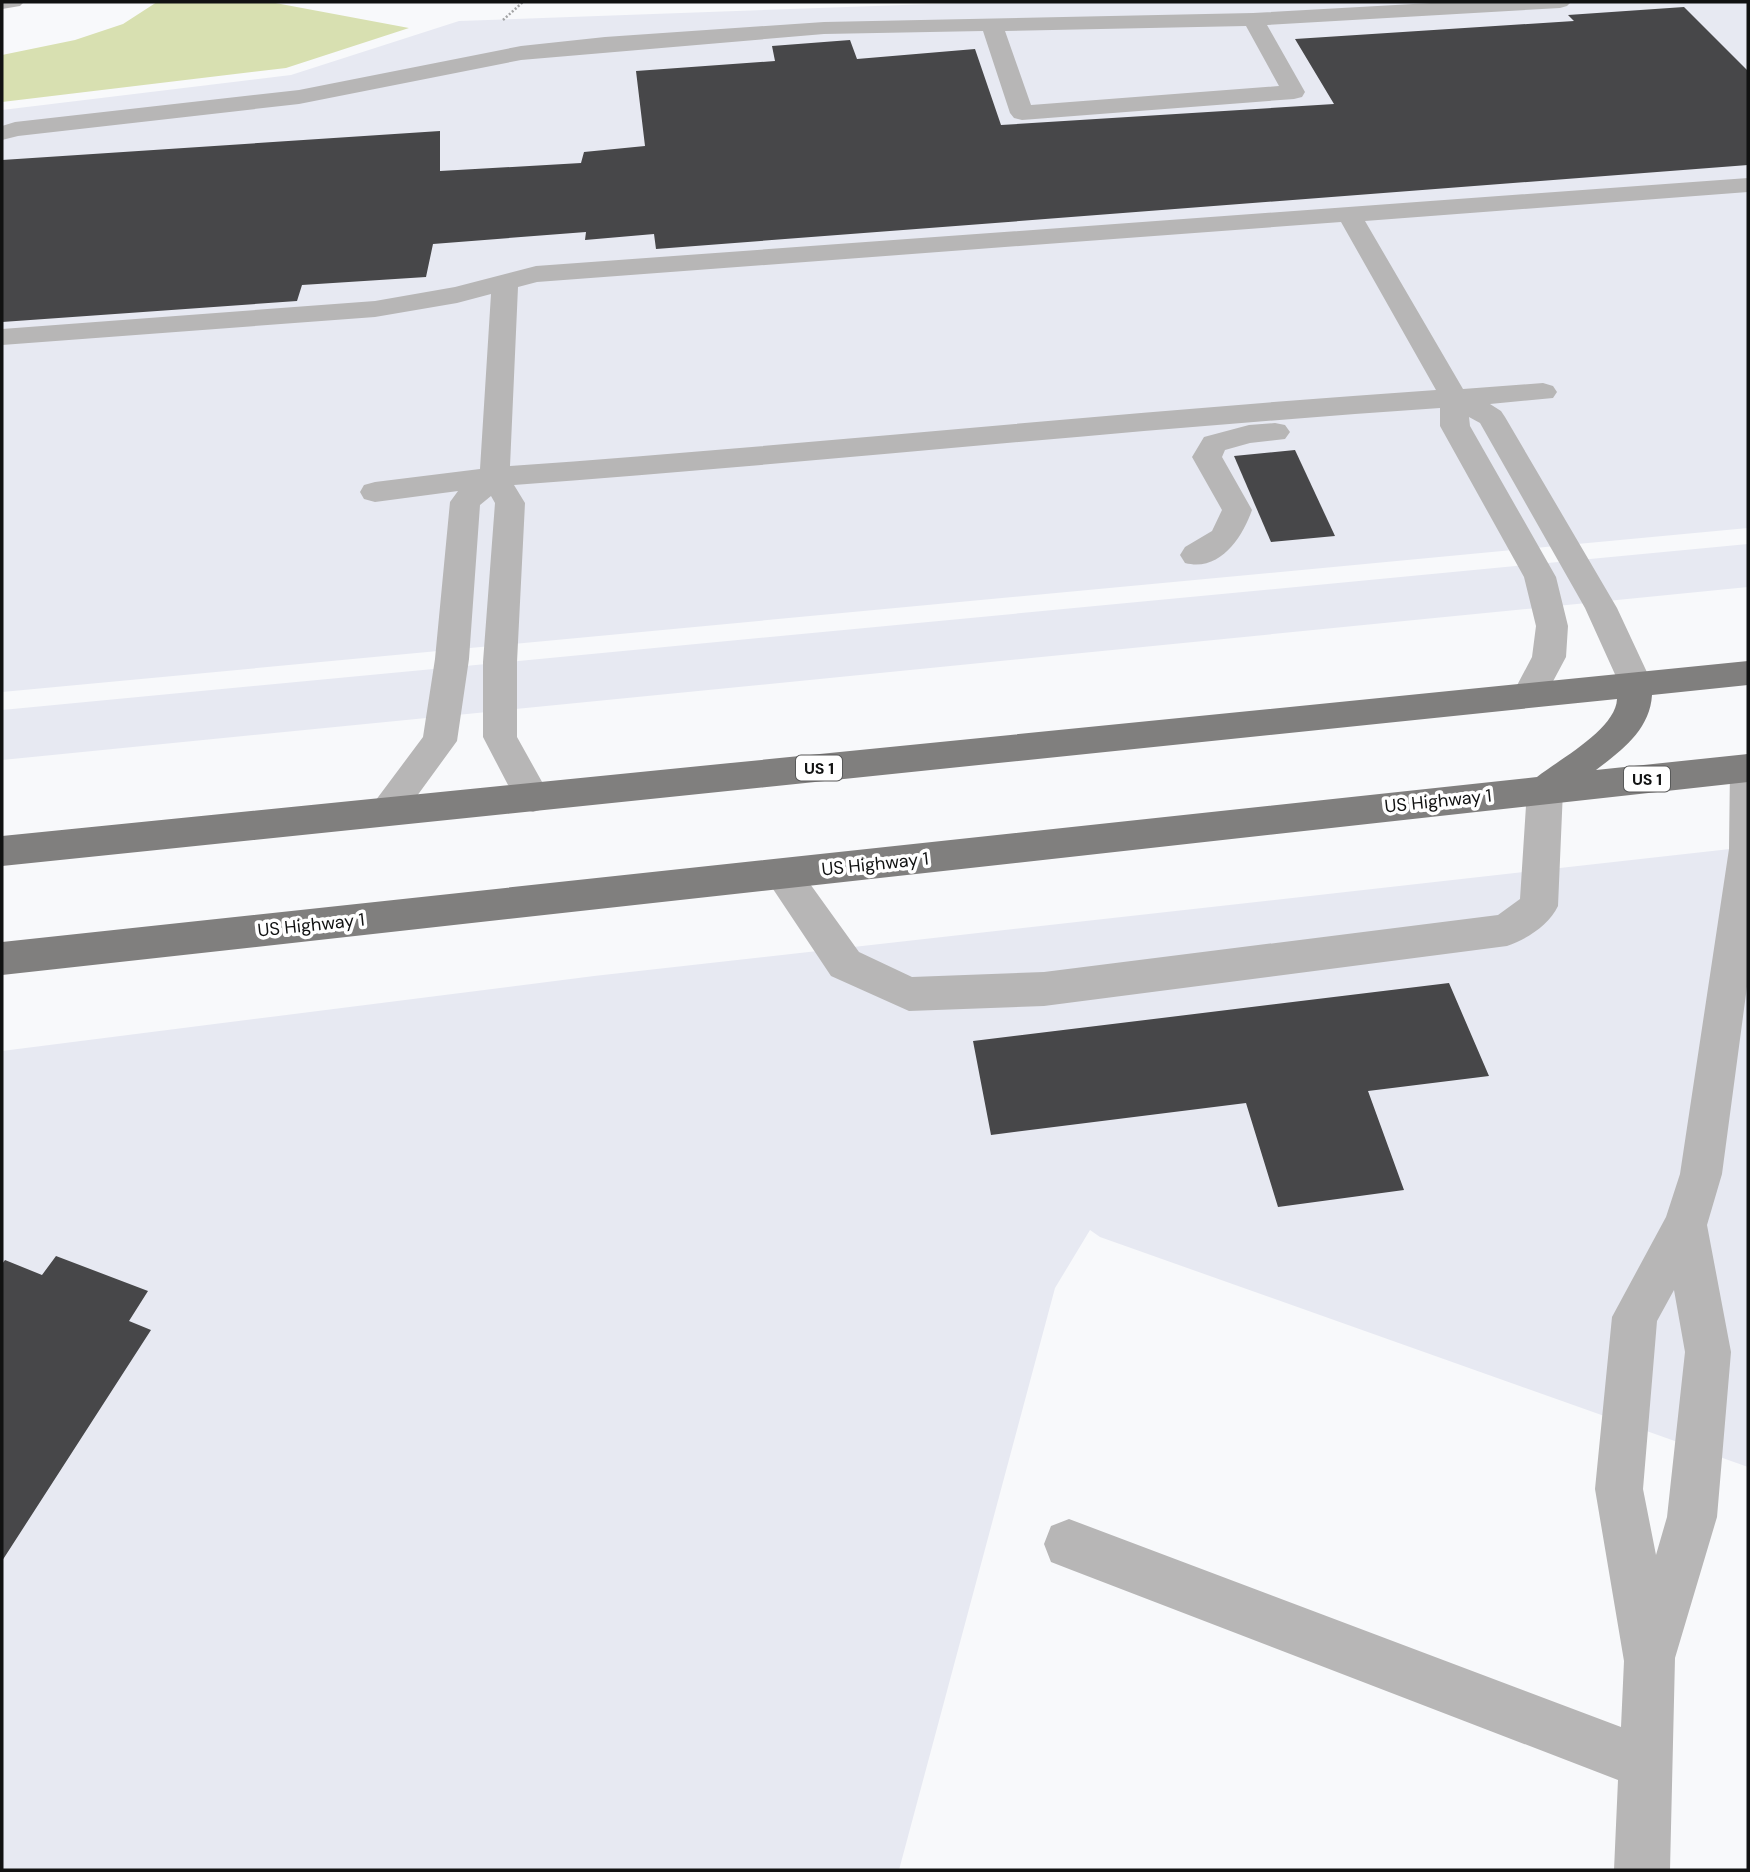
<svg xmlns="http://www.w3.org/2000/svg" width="1750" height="1872" viewBox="0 0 1750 1872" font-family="'DM Sans',sans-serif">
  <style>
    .built { fill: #e7e9f2 }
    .green { fill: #d8e0b1 }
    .building { fill: #474749 }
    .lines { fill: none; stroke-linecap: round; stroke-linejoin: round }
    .path { stroke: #a3a4a5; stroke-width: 2.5; stroke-dasharray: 2 2; stroke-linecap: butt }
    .minor { fill: #b7b6b6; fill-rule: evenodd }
    .major { fill: #807f7e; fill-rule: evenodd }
    .labels { text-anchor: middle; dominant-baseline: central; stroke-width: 7; stroke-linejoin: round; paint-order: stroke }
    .shield { fill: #fff; stroke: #585959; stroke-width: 2 }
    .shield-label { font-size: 16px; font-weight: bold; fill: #111212 }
    .street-label { font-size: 18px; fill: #111212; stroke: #fff }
  </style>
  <rect width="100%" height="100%" fill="#f8f9fb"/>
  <!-- built -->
  <g class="built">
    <path d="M988 2H1748V528L2 692V110L291 75 459 21Z"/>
    <path d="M1748 544V587L2 760V710Z"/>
    <path d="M1748 847V1467L1100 1237 1090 1230 1055 1288 899 1870H2V1051L594 976Z"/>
  </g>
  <!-- green -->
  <path class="green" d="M157 2H270L409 28 286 68 2 102V55L75 40 123 24Z"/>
  <!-- building -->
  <g class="building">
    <path d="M1684 7 1748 71V165L656 249 654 234 585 240 586 232 433 244 426 277 302 285 297 301 2 322V160L440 131V171L581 163 584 152 645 146 636 71 775 61 772 46 850 40 857 59 975 49 1001 125 1334 104 1295 39 1574 21 1568 15Z"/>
    <path d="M1295 450 1335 536 1271 542 1234 456Z"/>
    <path d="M1449 983 1489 1076 1368 1091 1404 1190 1278 1207 1246 1103 991 1135 973 1041Z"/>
    <path d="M56 1256 148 1291 129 1321 151 1330 2 1561V1264L5 1260 42 1275Z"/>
  </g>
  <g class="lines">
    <!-- path -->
    <path class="path" d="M503 20 523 2"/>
    <!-- minor -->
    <g class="minor">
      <path d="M2 2H24L20 6 2 9Z"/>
      <path d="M1449 2H1571L1567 6 1560 8 1267 25 1305 92 1302 97 1294 99 1022 120 1014 118 1010 113 983 31 824 34 521 60 299 104 18 136 2 140V126L15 122 299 90 521 46 605 37 824 22 1253 13ZM1246 26 1279 86 1031 105 1005 31Z"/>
      <path d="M1748 178V192L1365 221 1463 389 1543 383 1553 386 1557 392 1553 398 1490 404 1501 411 1505 417 1617 608 1652 683 1647 692 1635 695 1623 692 1585 608 1480 423 1469 417 1470 426 1556 577 1568 626 1566 657 1542 702 1530 706 1518 702 1513 693 1532 657 1536 626 1524 577 1440 426V408C1131 429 823 462 514 485L525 503 517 662V737L551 798 546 808 533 812 520 808 483 737V662L495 503 491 496 480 505 469 659 457 741 398 822 385 826 372 822 367 812 423 737 435 659 450 502 458 491 375 502 364 499 360 492 364 485 375 482 480 469 491 294 457 303 375 317 2 345V329L375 301 455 287 536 266ZM1341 222 1436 390C1127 411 819 444 510 466L518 287 537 282Z"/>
      <path d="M1275 423 1285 425 1290 432 1285 439 1250 443 1225 450 1222 457 1252 510C1242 538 1220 572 1185 563L1180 555 1185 547 1212 531 1222 510 1192 457 1204 437 1249 425Z"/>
      <path d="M1748 754V979L1722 1174 1707 1225 1731 1352 1717 1517 1675 1658 1670 1870H1614L1618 1780 1069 1569 1051 1562 1044 1544 1051 1526 1069 1519 1621 1727 1624 1661 1595 1489 1612 1317 1666 1217 1680 1174 1729 849 1730 768 1735 758ZM1674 1290 1685 1352 1667 1517 1656 1555 1643 1489 1657 1321Z"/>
      <path d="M1545 776 1558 780 1563 790 1558 906C1549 925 1527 939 1507 946L1044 1006 909 1011 831 976 763 874 769 863 782 859 795 863 859 952 912 977 1044 972 1498 915 1520 899 1527 790 1532 780Z"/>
    </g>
    <!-- major -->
    <path class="major" d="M1748 661V685L1652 695C1650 730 1621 751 1596 770L1748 754V782L2 975V942L1537 777C1560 759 1616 729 1617 699L2 866V836Z"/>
  </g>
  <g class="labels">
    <!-- shield labels -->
    <g class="shield">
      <rect x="796" y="755.5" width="46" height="25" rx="5"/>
      <rect x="1624" y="766.5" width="46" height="25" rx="5"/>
    </g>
    <g class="shield-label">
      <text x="819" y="768">US 1</text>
      <text x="1647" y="779">US 1</text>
    </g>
    <!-- street labels -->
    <g class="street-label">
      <text transform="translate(1438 801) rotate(-6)">US Highway 1</text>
      <text transform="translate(875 864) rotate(-6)">US Highway 1</text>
      <text transform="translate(311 925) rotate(-6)">US Highway 1</text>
    </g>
  </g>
  <!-- border -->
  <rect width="1750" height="1872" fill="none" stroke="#111212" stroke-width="7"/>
</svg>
